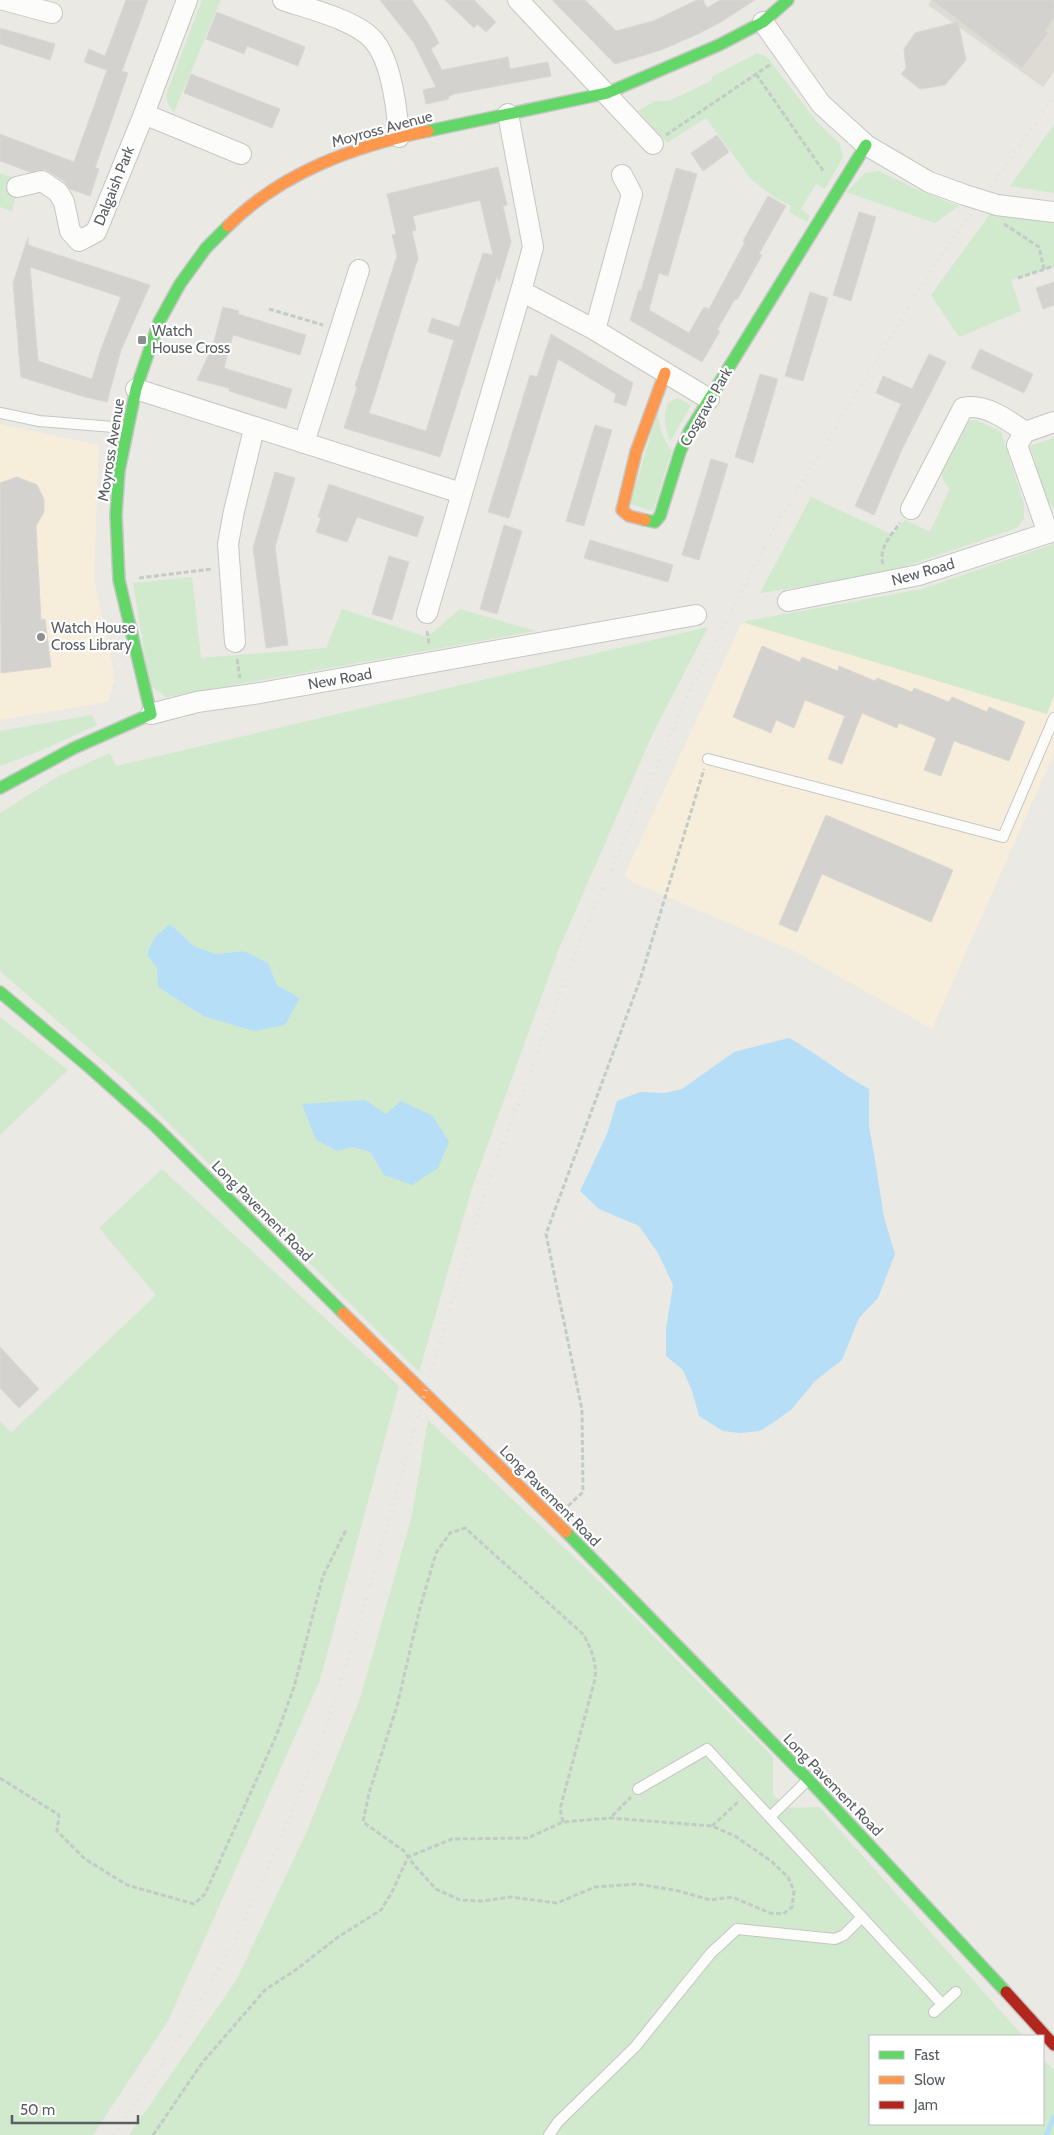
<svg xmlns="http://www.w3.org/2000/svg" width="1054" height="2135" viewBox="0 0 1054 2135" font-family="Cabin,sans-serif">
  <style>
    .commercial { fill: #f6eedb }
    .education { fill: #dddbd3 }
    .green { fill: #d1e9cc; fill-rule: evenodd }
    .water { fill: #b6dff7 }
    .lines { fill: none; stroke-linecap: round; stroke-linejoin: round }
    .stream { stroke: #b6dff7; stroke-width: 5 }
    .building { fill: #d4d2cf; stroke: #dad7d3; fill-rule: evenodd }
    .lane-casing { stroke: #c6c6c5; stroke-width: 12 }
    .street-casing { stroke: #c6c6c5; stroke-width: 22 }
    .fast-casing { stroke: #c6c7c6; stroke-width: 14 }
    .slow-casing { stroke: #c6c7c6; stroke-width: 14 }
    .jam-casing { stroke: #c6c7c6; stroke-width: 14 }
    .path { stroke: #c3cbc6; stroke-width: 3; stroke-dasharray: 5 2.5; stroke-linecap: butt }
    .lane { stroke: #fcfcfb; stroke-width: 10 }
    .street { stroke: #fcfcfb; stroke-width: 20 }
    .fast { stroke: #63d668; stroke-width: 11 }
    .slow { stroke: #ff974d; stroke-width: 11 }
    .jam { stroke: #b3261e; stroke-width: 11 }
    .rail { stroke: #e2e2e1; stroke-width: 4; stroke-dasharray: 1 6; stroke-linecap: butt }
    .street-bridge-casing { stroke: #c6c6c5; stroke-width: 22; stroke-linecap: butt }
    .street-bridge { stroke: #fcfcfb; stroke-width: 20 }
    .poi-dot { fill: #8c8f90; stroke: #fff; stroke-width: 2 }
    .labels { text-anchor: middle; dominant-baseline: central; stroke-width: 4.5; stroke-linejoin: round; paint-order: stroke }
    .street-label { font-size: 15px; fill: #595e63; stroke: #fff }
    .poi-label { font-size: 15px; fill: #595e63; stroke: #fff; text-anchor: start }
  </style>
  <rect width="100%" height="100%" fill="#eae9e4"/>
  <!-- commercial -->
  <g class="commercial">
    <path d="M0 424 99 445 94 577 115 678 108 702 0 720Z"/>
    <path d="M742 622 1047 714 1054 695V753L932 1029 796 952 637 884 624 876Z"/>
  </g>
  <!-- education -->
  <path class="education" d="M931 0H1054V72L1043 87 928 5Z"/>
  <!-- green -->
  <g class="green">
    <path d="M202 0H221L174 112 168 104 166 95Z"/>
    <path d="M758 53 767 57 818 123 840 144 843 157 825 189 816 184 801 209 810 216 807 222 789 212 791 206 775 198 751 179 706 118 667 143 638 111 655 101H669L711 81 713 76Z"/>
    <path d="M1054 125V193L1010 186Z"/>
    <path d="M879 171 918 190 959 206 935 223 846 192 865 173Z"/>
    <path d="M0 173 13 178 15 200 12 211 0 207Z"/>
    <path d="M990 214 1054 222V267L1011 280 1021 311 959 337 931 295Z"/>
    <path d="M677 398 691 405 670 442C666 429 662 416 668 403Z"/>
    <path d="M658 411C659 428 662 438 672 451L653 511 630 504Z"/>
    <path d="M976 420 1001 432 1024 504V518L1017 528 883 574 760 593 811 497 893 535 905 520 930 532 950 488 944 482 941 473 966 421Z"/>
    <path d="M1054 438V508L1047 500 1030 446Z"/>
    <path d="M1054 544V695L1047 714 742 622 922 589Z"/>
    <path d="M192 577 201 658 326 648 342 609 427 637 460 609 536 631 167 697 150 686 133 583Z"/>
    <path d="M708 627 653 733 558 951 472 1188 419 1372 122 1077 0 971V813L57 777 110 753 116 766ZM170 924 194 946 215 954 244 951 268 963 277 985 300 998 203 1016 158 987 157 968ZM386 1115 384 1175 370 1152 353 1147 316 1140 311 1125Z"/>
    <path d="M92 715 97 725 42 750 0 766V731Z"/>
    <path d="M0 1017 68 1070 0 1135Z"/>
    <path d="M162 1169 399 1386 320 1680 168 2021 93 2135H0V1421L11 1433 156 1295 99 1228Z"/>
    <path d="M428 1420 593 1575 773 1757V1794L786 1808 819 1807 1023 2036H870V2124H1043V2059L1054 2071V2135H129L237 1979 308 1829 360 1699 412 1515Z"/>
  </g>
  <!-- water -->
  <g class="water">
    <path d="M170 924 194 946 215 954 244 951 268 963 277 985 300 998 285 1025 254 1031 203 1016 158 987 157 968 147 955 154 938Z"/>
    <path d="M789 1038C817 1053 841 1074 869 1089V1126L875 1160 884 1217 895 1254 878 1298 859 1318 842 1360 815 1381 791 1410 771 1424 760 1431 740 1433 723 1431 699 1416 692 1391 683 1370 666 1356V1329L673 1285 658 1253 639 1226 599 1209 580 1191 607 1134 617 1101 640 1092 665 1093 682 1089 734 1052Z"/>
    <path d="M365 1100 386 1114 401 1101 433 1116 449 1142 438 1168 412 1185 384 1175 370 1152 353 1147 337 1151 316 1140 302 1104Z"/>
  </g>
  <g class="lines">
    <!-- stream -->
    <path class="stream" d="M1046 2135 1054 2117"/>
  </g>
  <!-- building -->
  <g class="building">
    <path d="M126 0H148L122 71 128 73 95 168 99 169 90 196 70 189 65 182 45 169 30 172 0 161V134L74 162 107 70 84 62 89 49 105 56Z"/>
    <path d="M380 0H412L428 23 439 43 431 49 442 70 508 57 510 69 548 62 551 76 454 94 448 97 449 99 426 104 423 90 436 87 414 43Z"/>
    <path d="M445 0H474L496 22 486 32 477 24 474 28Z"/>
    <path d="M552 0H585L616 31 653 21 697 0H703L707 8 720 0H755L721 22 698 34 661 50 615 64Z"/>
    <path d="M932 0H1054V18L1045 31 1048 33 1022 68Z"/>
    <path d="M217 12 305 47 298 66 247 46 244 54 206 39Z"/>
    <path d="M958 22 966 60 945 85 920 89 901 74 906 68 904 49 915 33Z"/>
    <path d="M0 28 55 44 50 60 0 44Z"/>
    <path d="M191 74 280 109 272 128 184 93Z"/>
    <path d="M717 135 729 152 703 171 691 153Z"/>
    <path d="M498 167 507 205 503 206 511 242 499 282 497 276 440 457 344 428 357 387 355 386 397 256 392 235 396 234 387 194ZM480 200 493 255 483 253 459 327 432 318 428 332 454 340 426 431 369 413 418 258 412 231 416 230 413 216Z"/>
    <path d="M676 168 697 174 668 276 659 273 649 310 689 333 704 307 709 309 745 242 743 241 768 196 786 206 759 254 762 255 737 300 735 299 717 330 720 331 702 362 630 320 639 290 641 291Z"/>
    <path d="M859 212 876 217 851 301 833 295Z"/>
    <path d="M28 237V245L150 285 121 350 107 402 85 397 21 377 13 283ZM30 267 121 297 101 349 92 379 38 361Z"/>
    <path d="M1054 282V305L1043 309 1036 288Z"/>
    <path d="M810 292 828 298 803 381 785 376Z"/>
    <path d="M223 307 239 311 238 314 306 335 300 355 233 335 224 368 292 389 286 409 229 391V388L197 380 213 345Z"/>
    <path d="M551 334 633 383 626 406 614 402 616 394 558 359 509 518 488 512 530 375 537 377Z"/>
    <path d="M980 349 1033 374 1024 393 971 368Z"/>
    <path d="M929 354 946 362 902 449 874 515 855 506 901 404 876 393 883 376 912 389Z"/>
    <path d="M760 374 778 379 753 463 735 457Z"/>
    <path d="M595 425 612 430 584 526 566 521Z"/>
    <path d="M711 459 728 464 699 560 682 555Z"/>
    <path d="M275 472 295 478 275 547 288 645 266 648 253 548Z"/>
    <path d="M17 477 37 485 44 499V512L36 526 41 620 45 619 51 667 1 673 0 483Z"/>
    <path d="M329 484 424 517 417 537 357 517 347 542 316 532 321 518 318 517Z"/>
    <path d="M504 525 522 531 497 614 480 609Z"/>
    <path d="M590 540 673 565 668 582 584 558Z"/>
    <path d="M389 556 409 562 392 620 372 614Z"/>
    <path d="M762 646 800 662 802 657 838 671 839 666 875 681 877 678 912 692 914 688 949 702 952 697 987 712 989 707 1025 722 1009 761 954 741 941 776 924 770 936 738 899 723 897 728 862 713 842 764 828 759 845 716 805 700 794 728 776 720 771 733 733 717Z"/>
    <path d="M826 815 953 870 931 922 822 874 797 932 779 924Z"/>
    <path d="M0 1347 39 1389 19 1408 0 1388Z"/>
  </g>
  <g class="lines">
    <defs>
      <g id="lane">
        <path d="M0 413 39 421 126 428"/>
        <path d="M708 759 1003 837 1054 718"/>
        <path d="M638 1789 707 1749 942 2004"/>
        <path d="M770 1817 808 1780"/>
        <path d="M934 2012 956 1992"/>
        <path d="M549 2135 558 2122 635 2047 711 1953 737 1929 835 1939 844 1935 862 1917"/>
      </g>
      <g id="street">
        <path d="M4 0 52 13"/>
        <path d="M187 0 144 114 241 154"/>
        <path d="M283 0C309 9 357 20 374 41 392 62 397 110 399 137"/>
        <path d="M518 0 653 144"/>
        <path d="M763 22 821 104 866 145 929 182 965 195"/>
        <path d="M508 114 533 247 521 291"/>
        <path d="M17 187 42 181 58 192 64 202 70 231 79 241 96 232 144 114"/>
        <path d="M997 205 1054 212"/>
        <path d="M595 330 632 194 622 175"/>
        <path d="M136 389 461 493"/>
        <path d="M304 443 359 270"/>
        <path d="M911 509 963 408C985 403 1008 420 1025 432"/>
        <path d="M1048 533 1017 445 1025 432 1054 422"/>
        <path d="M788 601 919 575 1054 531"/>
        <path d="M427 613 521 291 595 330 709 399"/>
        <path d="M235 642 228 544 234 511 254 429"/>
        <path d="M151 714 197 702 260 693 696 615"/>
      </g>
      <g id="fast">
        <path d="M428 131 607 93 719 45 763 22 788 0"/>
        <path d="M645 520 655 522 660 516 680 452 689 432 866 145"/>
        <path d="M0 788 74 748 151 714 119 580 116 515 119 471 136 389 159 322 180 284 206 248 228 226"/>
        <path d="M0 992 89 1067 154 1125 343 1313"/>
        <path d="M566 1532 806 1777 1006 1992"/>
      </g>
      <g id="slow">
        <path d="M228 226C282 172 355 146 428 131"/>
        <path d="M645 520 629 516 622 510 636 452 665 373"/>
        <path d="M343 1313 566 1532"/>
      </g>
      <path id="jam" d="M1006 1992 1054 2045"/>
    </defs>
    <!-- lane casing -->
    <use href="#lane" class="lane-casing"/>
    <!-- street casing -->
    <use href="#street" class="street-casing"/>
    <!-- fast casing -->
    <use href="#fast" class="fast-casing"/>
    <!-- slow casing -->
    <use href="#slow" class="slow-casing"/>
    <!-- jam casing -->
    <use href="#jam" class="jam-casing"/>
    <!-- path -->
    <g class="path">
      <path d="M756 74 824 172"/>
      <path d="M666 135 771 64"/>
      <path d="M1004 224 1039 247 1044 269"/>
      <path d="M1018 278 1054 266"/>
      <path d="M269 309 323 325"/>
      <path d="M883 564C878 549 892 534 900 523"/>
      <path d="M139 578 212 569"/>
      <path d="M427 631 429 644"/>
      <path d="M237 659 240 678"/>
      <path d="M568 1506 583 1492 582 1410 546 1234 640 980 704 769"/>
      <path d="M0 1778 59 1815 57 1831 85 1859 127 1885 194 1904 205 1894 277 1734 294 1687 323 1576 346 1530"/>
      <path d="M563 1822 560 1809 595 1679C597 1661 591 1650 584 1635L465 1528 450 1533 436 1553 420 1608 397 1706 369 1793 363 1822 404 1851 414 1865 436 1889 460 1900 481 1901 511 1897 557 1903 595 1887 637 1884 679 1891 710 1900 732 1897 770 1913 783 1914 792 1907 794 1891 788 1877 771 1861 735 1836 712 1826 610 1818 631 1797"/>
      <path d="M712 1826 738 1802"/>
      <path d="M153 2135 202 2063 265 1990 297 1969 338 1937 381 1910 392 1892 408 1857 452 1839 528 1838 563 1822 610 1818"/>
    </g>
    <!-- lane -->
    <use href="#lane" class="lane"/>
    <!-- street -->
    <use href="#street" class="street"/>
    <!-- fast -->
    <use href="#fast" class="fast"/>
    <!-- slow -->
    <use href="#slow" class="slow"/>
    <!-- jam -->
    <use href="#jam" class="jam"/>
    <!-- rail -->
    <path class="rail" d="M114 2135 174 2045 233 1944 283 1835 324 1732 358 1628 425 1392 486 1188 580 941 689 692 775 527 933 267 1054 98"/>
    <defs>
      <path id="street-bridge" d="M965 195 997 205"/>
    </defs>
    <!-- street-bridge casing -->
    <use href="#street-bridge" class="street-bridge-casing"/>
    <!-- street-bridge -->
    <use href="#street-bridge" class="street-bridge"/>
  </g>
  <!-- markers -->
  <g class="poi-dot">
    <rect x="137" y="335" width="10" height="10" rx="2.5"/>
    <circle cx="41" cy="637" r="5"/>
  </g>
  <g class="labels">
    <!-- street labels -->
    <g class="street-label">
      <text transform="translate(382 129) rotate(-15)">Moyross Avenue</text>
      <text transform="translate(114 186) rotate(-68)">Dalgaish Park</text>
      <text transform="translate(706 407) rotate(-60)">Cosgrave Park</text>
      <text transform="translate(111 450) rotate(-81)">Moyross Avenue</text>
      <text transform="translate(923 572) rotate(-16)">New Road</text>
      <text transform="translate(340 679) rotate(-10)">New Road</text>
      <text transform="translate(262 1211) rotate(45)">Long Pavement Road</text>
      <text transform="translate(550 1496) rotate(45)">Long Pavement Road</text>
      <text transform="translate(833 1785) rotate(46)">Long Pavement Road</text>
    </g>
    <!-- poi labels -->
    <g class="poi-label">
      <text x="152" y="331">Watch<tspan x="152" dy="17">House Cross</tspan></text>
      <text x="51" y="628">Watch House<tspan x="51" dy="17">Cross Library</tspan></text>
    </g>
  </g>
  <!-- legend -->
  <rect x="869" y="2035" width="175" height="90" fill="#ffffff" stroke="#bdbfc1"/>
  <rect x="879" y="2051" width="25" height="8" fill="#63d668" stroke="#bdbfc1"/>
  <text x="914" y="2060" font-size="15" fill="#595e63">Fast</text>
  <rect x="879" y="2076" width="25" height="8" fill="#ff974d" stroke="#bdbfc1"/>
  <text x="914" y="2085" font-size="15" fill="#595e63">Slow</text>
  <rect x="879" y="2101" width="25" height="8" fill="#b3261e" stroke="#bdbfc1"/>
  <text x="914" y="2110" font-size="15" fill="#595e63">Jam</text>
  <!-- scale -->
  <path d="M12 2115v8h126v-8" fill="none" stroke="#595e63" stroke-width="2.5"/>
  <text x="20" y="2115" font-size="15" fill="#595e63" stroke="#ffffff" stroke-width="4" paint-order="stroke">50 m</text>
</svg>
